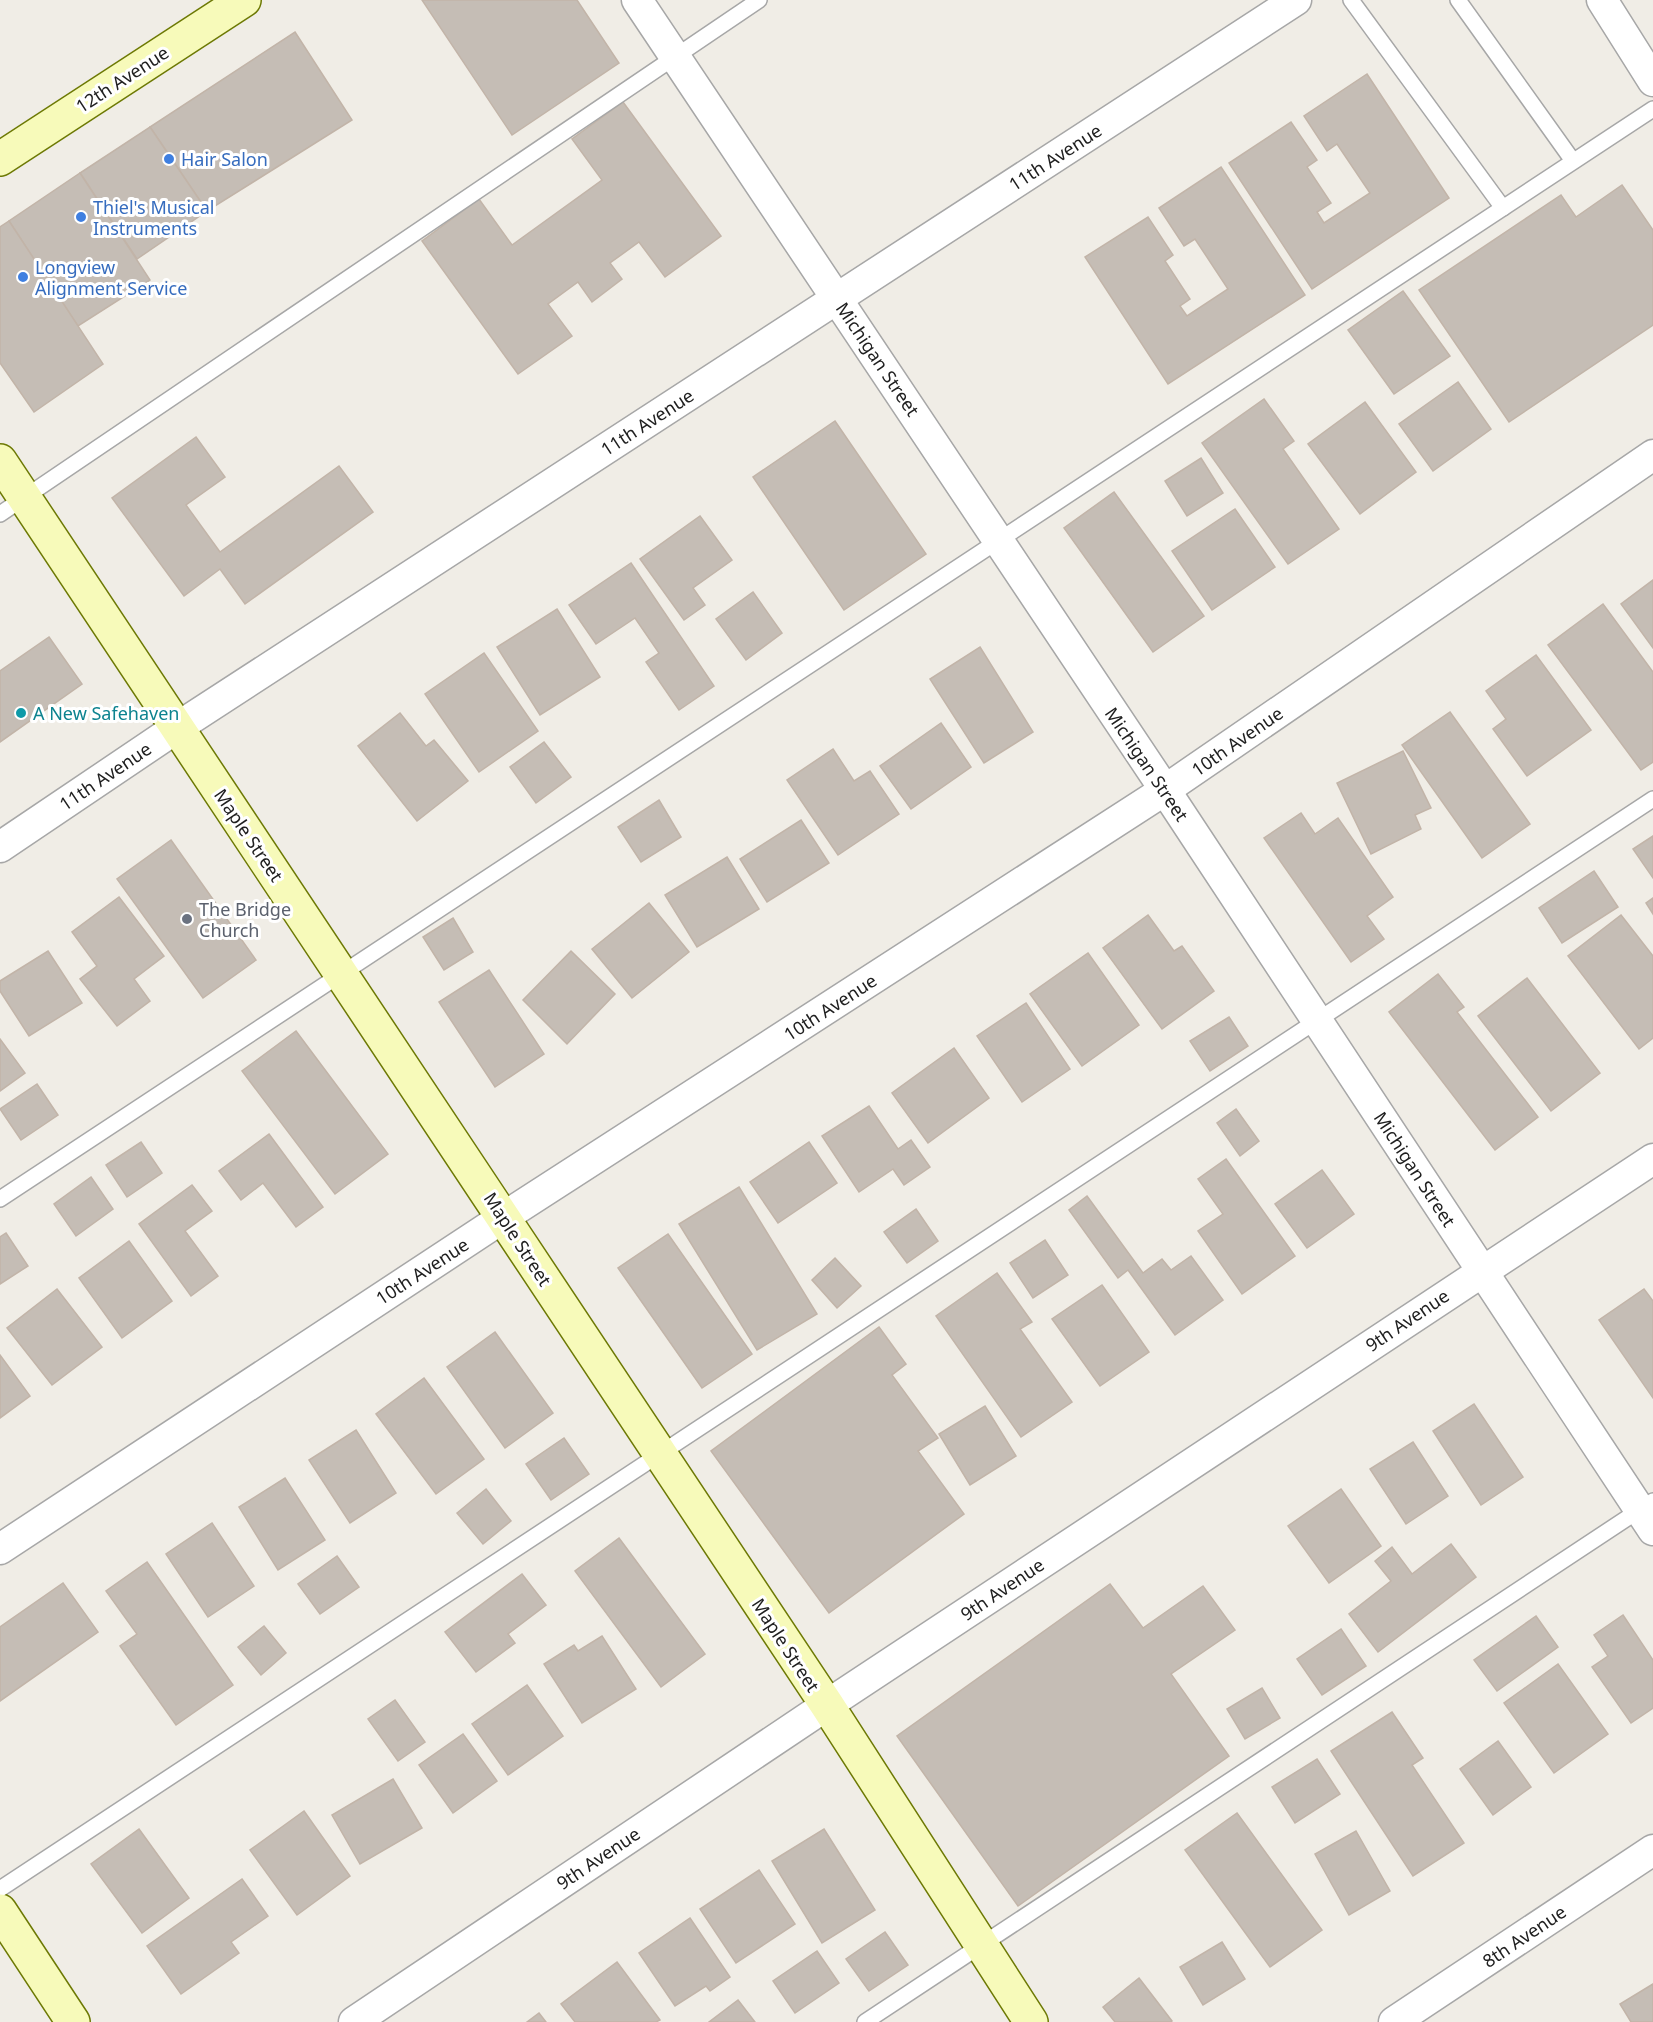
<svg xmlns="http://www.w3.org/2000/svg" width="1653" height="2022" viewBox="0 0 1653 2022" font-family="'Noto Sans',sans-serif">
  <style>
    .building { fill: #c5bdb5; stroke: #c2b4a8; stroke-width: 1.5 }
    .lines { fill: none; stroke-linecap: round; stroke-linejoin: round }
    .lane-casing { stroke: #a7a7a7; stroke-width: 18 }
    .street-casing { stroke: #a7a7a7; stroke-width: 33 }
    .secondary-casing { stroke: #6d7904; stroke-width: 36 }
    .lane { stroke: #fff; stroke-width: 15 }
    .street { stroke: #fff; stroke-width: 30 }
    .secondary { stroke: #f7faba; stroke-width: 33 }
    .shop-dot { fill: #3f7fe0; stroke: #fff; stroke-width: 2 }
    .culture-dot { fill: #0f9aa8; stroke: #fff; stroke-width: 2 }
    .worship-dot { fill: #6b7280; stroke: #fff; stroke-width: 2 }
    .labels { text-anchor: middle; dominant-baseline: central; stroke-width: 6; stroke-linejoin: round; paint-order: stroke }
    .street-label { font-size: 18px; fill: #202020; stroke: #fff }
    .shop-label { font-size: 18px; fill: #366cbe; stroke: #fff; text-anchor: start }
    .culture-label { font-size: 18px; fill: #0d838f; stroke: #fff; text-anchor: start }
    .worship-label { font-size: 18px; fill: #5b616d; stroke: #fff; text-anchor: start }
  </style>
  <rect width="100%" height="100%" fill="#f0ede6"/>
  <!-- building -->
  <g class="building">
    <path d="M422 0H577L619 63 512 135Z"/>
    <path d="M295 32 352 120 207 211 150 127Z"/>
    <path d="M1367 74 1449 198 1312 289 1229 163 1291 122 1317 160 1307 167 1331 203 1317 212 1324 223 1370 193 1337 144 1327 151 1304 116Z"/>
    <path d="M623 102 721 236 665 277 639 242 610 263 622 279 592 302 578 282 548 304 572 336 518 374 422 241 479 199 512 245 602 180 572 139Z"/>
    <path d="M150 127 207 211 137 259 80 173Z"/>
    <path d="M1221 167 1305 295 1168 384 1085 257 1148 217 1173 255 1165 261 1190 299 1180 306 1187 316 1228 289 1195 239 1184 246 1159 208Z"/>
    <path d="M80 173 150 280 78 326 9 221Z"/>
    <path d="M1622 185 1653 230V325L1509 422 1419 290 1561 195 1576 217Z"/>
    <path d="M9 221 103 364 34 412 0 363V227Z"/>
    <path d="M1403 291 1450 356 1394 394 1348 330Z"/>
    <path d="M1458 382 1491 429 1433 471 1399 424Z"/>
    <path d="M1264 399 1294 441 1283 449 1339 529 1288 564 1202 443Z"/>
    <path d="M1365 402 1416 472 1360 514 1308 444Z"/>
    <path d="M835 421 926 554 844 610 753 477Z"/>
    <path d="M196 437 225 477 186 505 220 552 339 466 373 512 245 604 220 569 184 596 112 498Z"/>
    <path d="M1201 458 1223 493 1187 516 1165 481Z"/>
    <path d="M1114 492 1204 616 1153 652 1064 528Z"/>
    <path d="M1235 509 1275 567 1212 610 1172 551Z"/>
    <path d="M700 516 732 560 693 588 705 605 684 620 640 559Z"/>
    <path d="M631 563 714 686 679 710 646 662 659 653 635 618 596 644 569 605Z"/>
    <path d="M1653 580V648L1621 604Z"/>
    <path d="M753 592 782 633 746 660 716 619Z"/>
    <path d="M1603 604 1653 672V762L1641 770 1548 645Z"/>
    <path d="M557 609 600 677 540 715 497 647Z"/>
    <path d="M49 637 82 684 0 742V671Z"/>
    <path d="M980 647 1033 732 984 763 930 679Z"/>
    <path d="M484 653 538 731 479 772 425 694Z"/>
    <path d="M1536 655 1591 730 1527 776 1493 729 1506 719 1486 691Z"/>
    <path d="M1450 712 1530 824 1482 858 1402 745Z"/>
    <path d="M400 713 426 746 434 740 468 781 417 821 358 746Z"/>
    <path d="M941 723 971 767 911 809 880 766Z"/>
    <path d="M544 742 571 777 536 803 510 767Z"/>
    <path d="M833 749 854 781 870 771 899 814 838 855 787 780Z"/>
    <path d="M1403 751 1431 808 1415 815 1421 829 1371 854 1337 783Z"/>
    <path d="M659 800 681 837 641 862 618 827Z"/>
    <path d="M1301 813 1315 834 1338 818 1393 897 1367 916 1384 939 1351 962 1264 838Z"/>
    <path d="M801 820 829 863 767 902 740 859Z"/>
    <path d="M1653 836V878L1633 849Z"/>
    <path d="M171 840 256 960 203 998 117 879Z"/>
    <path d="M727 857 759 909 697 947 665 895Z"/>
    <path d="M1594 871 1618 907 1562 943 1539 908Z"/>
    <path d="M119 897 164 956 134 979 150 1001 117 1026 80 979 97 966 72 932Z"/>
    <path d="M1653 898V914L1646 903Z"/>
    <path d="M649 903 689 952 632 998 592 949Z"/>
    <path d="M1148 915 1174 951 1182 946 1214 991 1162 1029 1103 948Z"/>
    <path d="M1621 915 1653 956V1038L1639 1049 1568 956Z"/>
    <path d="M453 918 473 952 444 970 423 937Z"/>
    <path d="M48 951 82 1003 29 1036 0 991V981Z"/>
    <path d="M571 951 615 994 567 1044 523 1000Z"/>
    <path d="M1088 953 1139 1025 1082 1066 1030 994Z"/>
    <path d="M489 970 544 1054 495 1087 439 1002Z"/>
    <path d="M1438 974 1464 1007 1457 1012 1538 1117 1495 1150 1389 1012Z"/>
    <path d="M1527 978 1600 1073 1551 1111 1478 1016Z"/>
    <path d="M1026 1003 1070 1069 1022 1102 977 1036Z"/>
    <path d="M1229 1017 1248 1046 1210 1071 1190 1041Z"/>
    <path d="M296 1031 388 1154 335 1194 242 1071Z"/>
    <path d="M0 1039 25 1073 0 1091Z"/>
    <path d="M954 1048 989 1098 928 1143 892 1093Z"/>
    <path d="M37 1084 58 1115 21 1140 0 1109Z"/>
    <path d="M869 1106 898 1149 911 1140 930 1167 904 1185 893 1169 859 1192 822 1136Z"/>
    <path d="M1236 1109 1259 1141 1240 1156 1217 1123Z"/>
    <path d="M269 1134 323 1207 296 1227 263 1183 241 1200 219 1171Z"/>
    <path d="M141 1142 162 1173 127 1197 106 1165Z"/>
    <path d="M809 1142 837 1183 778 1223 750 1182Z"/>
    <path d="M1226 1159 1295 1256 1242 1294 1198 1231 1223 1214 1198 1179Z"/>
    <path d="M1322 1170 1354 1214 1307 1248 1275 1204Z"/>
    <path d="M91 1177 113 1209 76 1236 54 1204Z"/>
    <path d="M192 1185 212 1211 185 1231 218 1276 191 1296 139 1224Z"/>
    <path d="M739 1187 817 1314 757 1350 679 1224Z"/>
    <path d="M1087 1196 1143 1273 1162 1259 1171 1270 1191 1256 1223 1300 1175 1335 1128 1270 1118 1278 1069 1210Z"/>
    <path d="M916 1209 938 1241 907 1263 884 1232Z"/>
    <path d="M6 1233 28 1266 0 1284V1237Z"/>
    <path d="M668 1234 752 1354 702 1388 618 1268Z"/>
    <path d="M1045 1240 1068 1275 1033 1298 1010 1263Z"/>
    <path d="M129 1241 172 1301 122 1338 79 1278Z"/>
    <path d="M835 1258 861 1286 837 1308 812 1280Z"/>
    <path d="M997 1273 1032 1322 1020 1329 1072 1402 1021 1437 936 1316Z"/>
    <path d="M1102 1285 1149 1352 1100 1386 1052 1319Z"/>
    <path d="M57 1289 102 1347 52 1385 7 1328Z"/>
    <path d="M1644 1289 1653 1301V1398L1599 1320Z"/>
    <path d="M879 1327 906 1364 892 1375 938 1438 918 1451 964 1514 829 1613 711 1451Z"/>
    <path d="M495 1332 553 1413 505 1448 447 1367Z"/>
    <path d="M0 1355 30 1396 0 1418Z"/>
    <path d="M424 1378 484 1459 436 1494 376 1414Z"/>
    <path d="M1474 1404 1523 1477 1481 1505 1433 1431Z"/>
    <path d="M985 1406 1016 1456 970 1485 939 1434Z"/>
    <path d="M356 1430 396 1493 350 1523 309 1460Z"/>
    <path d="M564 1438 589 1474 551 1500 526 1464Z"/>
    <path d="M1413 1442 1448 1496 1406 1524 1370 1469Z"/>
    <path d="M285 1478 325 1540 278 1570 239 1507Z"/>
    <path d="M486 1489 511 1521 483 1544 457 1513Z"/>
    <path d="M1341 1489 1381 1546 1329 1583 1288 1526Z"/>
    <path d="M212 1523 254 1586 208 1617 166 1554Z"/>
    <path d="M619 1538 705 1654 661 1687 575 1571Z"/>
    <path d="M1451 1544 1476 1577 1378 1652 1349 1614 1391 1581 1375 1561 1392 1547 1412 1574Z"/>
    <path d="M337 1556 359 1587 320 1614 298 1584Z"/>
    <path d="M147 1562 233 1685 176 1725 120 1646 137 1634 106 1591Z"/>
    <path d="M522 1574 546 1605 508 1634 515 1643 476 1672 445 1632Z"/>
    <path d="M63 1583 98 1632 0 1701V1627Z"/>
    <path d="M1110 1584 1143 1628 1203 1586 1235 1630 1171 1674 1229 1756 1018 1906 897 1736Z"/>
    <path d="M1623 1615 1653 1660V1708L1631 1723 1592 1667 1608 1656 1594 1635Z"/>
    <path d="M1536 1616 1558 1647 1497 1691 1474 1660Z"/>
    <path d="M264 1626 286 1653 261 1675 238 1647Z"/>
    <path d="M1341 1629 1366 1666 1322 1695 1297 1659Z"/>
    <path d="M602 1636 636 1689 582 1723 544 1664 574 1645 578 1651Z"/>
    <path d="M1558 1664 1608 1734 1554 1773 1504 1703Z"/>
    <path d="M527 1685 563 1736 508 1775 472 1724Z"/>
    <path d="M1262 1688 1280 1718 1245 1739 1227 1709Z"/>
    <path d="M395 1700 425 1742 398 1761 368 1719Z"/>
    <path d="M1392 1712 1423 1758 1412 1765 1464 1843 1413 1876 1331 1751Z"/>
    <path d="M463 1734 497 1781 453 1813 419 1765Z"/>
    <path d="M1498 1741 1531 1787 1493 1815 1460 1769Z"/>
    <path d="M1317 1759 1340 1794 1295 1823 1272 1787Z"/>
    <path d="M393 1779 422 1828 360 1864 332 1815Z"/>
    <path d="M304 1811 350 1876 297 1915 250 1850Z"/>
    <path d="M1237 1813 1322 1930 1270 1967 1185 1850Z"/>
    <path d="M139 1829 189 1898 142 1933 91 1864Z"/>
    <path d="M824 1829 875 1910 822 1943 772 1861Z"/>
    <path d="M1356 1831 1390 1891 1349 1915 1315 1854Z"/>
    <path d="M759 1870 795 1924 736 1963 700 1909Z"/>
    <path d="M242 1879 268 1916 231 1942 239 1953 181 1994 147 1946Z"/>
    <path d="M690 1918 730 1977 710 1991 706 1986 675 2006 639 1953Z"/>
    <path d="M885 1932 908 1965 869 1991 846 1959Z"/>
    <path d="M1222 1942 1245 1979 1203 2005 1180 1967Z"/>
    <path d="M817 1951 839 1983 795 2013 773 1981Z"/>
    <path d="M617 1962 660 2020 656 2022H575L561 2004Z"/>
    <path d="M1139 1978 1172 2021 1171 2022H1115L1103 2007Z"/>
    <path d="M1653 1984V2022H1631L1620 2004Z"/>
    <path d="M738 2000 755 2022H709Z"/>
    <path d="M539 2013 546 2022H527Z"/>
  </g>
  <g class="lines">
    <defs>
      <g id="lane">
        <path d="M1351 0 1503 208"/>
        <path d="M1458 0 1573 161"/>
        <path d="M0 514 759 0"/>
        <path d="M0 1199 1653 109"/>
        <path d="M0 1889 1653 799"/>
        <path d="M865 2022 1653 1501"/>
      </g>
      <g id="street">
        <path d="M637 0 1165 790 1653 1530"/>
        <path d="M1602 0 1653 81"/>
        <path d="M0 847 178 727 1296 0"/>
        <path d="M0 1549 504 1217 1165 790 1653 455"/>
        <path d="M354 2022 827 1705 1653 1159"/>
        <path d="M1394 2022 1653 1850"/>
      </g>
      <g id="secondary">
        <path d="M0 159 244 0"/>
        <path d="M0 461 827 1705 1031 2022"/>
        <path d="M0 1911 73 2022"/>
      </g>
    </defs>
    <!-- lane casing -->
    <use href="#lane" class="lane-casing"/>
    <!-- street casing -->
    <use href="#street" class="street-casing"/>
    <!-- secondary casing -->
    <use href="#secondary" class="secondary-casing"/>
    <!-- lane -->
    <use href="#lane" class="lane"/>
    <!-- street -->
    <use href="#street" class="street"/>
    <!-- secondary -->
    <use href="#secondary" class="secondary"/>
  </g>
  <!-- markers -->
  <g class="shop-dot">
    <circle cx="169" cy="159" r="6"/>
    <circle cx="81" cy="217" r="6"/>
    <circle cx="23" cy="277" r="6"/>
  </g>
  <circle class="culture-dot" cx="21" cy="713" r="6"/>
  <circle class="worship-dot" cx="187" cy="919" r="6"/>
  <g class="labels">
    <!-- street labels -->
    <g class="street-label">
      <text transform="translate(122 79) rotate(-33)">12th Avenue</text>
      <text transform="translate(1055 157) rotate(-33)">11th Avenue</text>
      <text transform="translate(878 359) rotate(56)">Michigan Street</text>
      <text transform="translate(647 422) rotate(-33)">11th Avenue</text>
      <text transform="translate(1237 741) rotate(-35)">10th Avenue</text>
      <text transform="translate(1147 764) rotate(56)">Michigan Street</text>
      <text transform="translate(105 776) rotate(-34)">11th Avenue</text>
      <text transform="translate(249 835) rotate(56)">Maple Street</text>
      <text transform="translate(830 1007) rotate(-33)">10th Avenue</text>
      <text transform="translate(1415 1169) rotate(57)">Michigan Street</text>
      <text transform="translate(518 1239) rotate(57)">Maple Street</text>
      <text transform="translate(422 1271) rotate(-33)">10th Avenue</text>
      <text transform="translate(1407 1320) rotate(-34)">9th Avenue</text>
      <text transform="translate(1002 1589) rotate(-34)">9th Avenue</text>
      <text transform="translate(786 1645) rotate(57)">Maple Street</text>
      <text transform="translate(598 1858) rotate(-34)">9th Avenue</text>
      <text transform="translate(1524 1936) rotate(-34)">8th Avenue</text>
    </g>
    <!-- shop labels -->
    <g class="shop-label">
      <text x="181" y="159">Hair Salon</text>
      <text x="93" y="207">Thiel's Musical<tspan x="93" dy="21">Instruments</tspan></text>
      <text x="35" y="267">Longview<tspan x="35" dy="21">Alignment Service</tspan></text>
    </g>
    <!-- culture labels -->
    <g class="culture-label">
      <text x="33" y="713">A New Safehaven</text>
    </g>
    <!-- worship labels -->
    <g class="worship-label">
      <text x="199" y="909">The Bridge<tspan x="199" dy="21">Church</tspan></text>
    </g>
  </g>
</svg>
